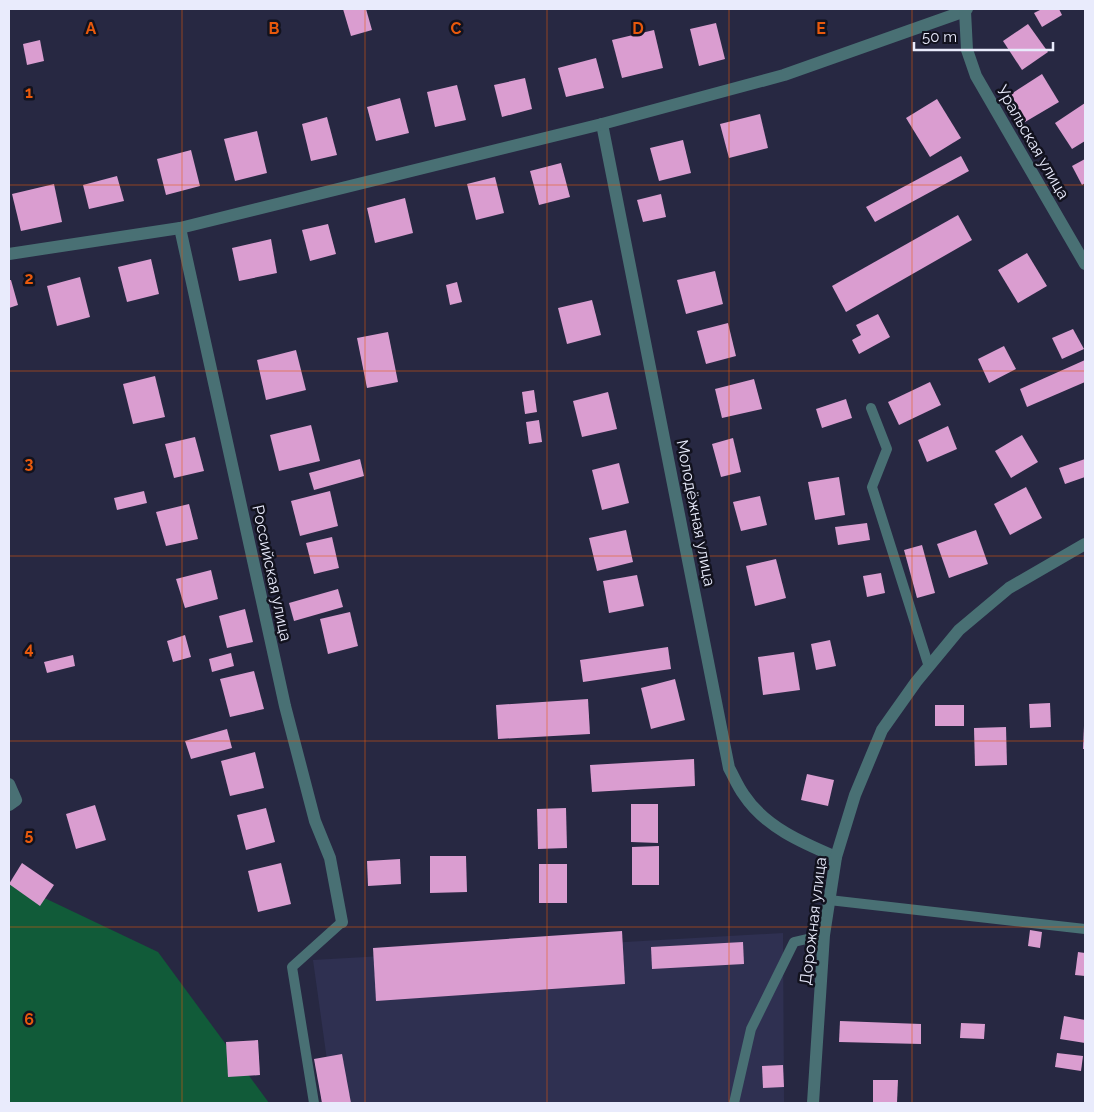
<svg xmlns="http://www.w3.org/2000/svg" width="1094" height="1112" viewBox="0 0 1094 1112" font-family="Raleway,sans-serif">
  <style>
    .built { fill: #2f3051 }
    .green { fill: #115b39 }
    .building { fill: #da9dd0 }
    .lines { fill: none; stroke-linecap: round; stroke-linejoin: round }
    .service { stroke: #497074; stroke-width: 10 }
    .minor { stroke: #497074; stroke-width: 12 }
    .tertiary { stroke: #497074; stroke-width: 12 }
    .grid { fill: none; stroke: #e8590c; stroke-width: 1; stroke-opacity: 0.55 }
    .labels { text-anchor: middle; dominant-baseline: central; stroke-width: 5; stroke-linejoin: round; paint-order: stroke }
    .street-label { font-size: 16px; fill: #e9ebfc; stroke: #12121e }
    .grid-label { font-size: 16px; text-anchor: middle; font-weight: bold; fill: #e8590c; stroke: #12121e; stroke-width: 5; stroke-linejoin: round; paint-order: stroke }
  </style>
  <rect width="100%" height="100%" fill="#272842"/>
  <!-- built -->
  <path class="built" d="M783 933 784 1103H333L313 960Z"/>
  <!-- green -->
  <path class="green" d="M13 883 158 952 269 1103H9V885Z"/>
  <!-- building -->
  <g class="building">
    <path d="M343 9H366L372 30 351 36Z"/>
    <path d="M1042 9H1059L1062 15 1042 27 1034 13Z"/>
    <path d="M716 23 725 59 699 66 690 29Z"/>
    <path d="M1028 24 1048 52 1022 70 1003 41Z"/>
    <path d="M654 30 663 68 622 78 612 40Z"/>
    <path d="M40 40 44 61 27 65 23 44Z"/>
    <path d="M596 58 604 88 566 97 558 68Z"/>
    <path d="M1042 74 1059 102 1025 122 1011 94Z"/>
    <path d="M525 78 532 109 502 117 494 85Z"/>
    <path d="M457 85 466 120 435 127 427 92Z"/>
    <path d="M400 98 409 133 376 141 367 107Z"/>
    <path d="M937 99 961 138 930 157 906 118Z"/>
    <path d="M1085 103V141L1072 149 1055 123Z"/>
    <path d="M760 114 768 148 729 158 720 124Z"/>
    <path d="M327 117 337 155 311 161 302 124Z"/>
    <path d="M257 131 267 173 235 181 224 139Z"/>
    <path d="M683 140 691 173 659 181 650 148Z"/>
    <path d="M191 150 200 186 166 195 157 159Z"/>
    <path d="M961 156 969 171 875 222 866 207Z"/>
    <path d="M1085 159V183L1082 185 1072 166Z"/>
    <path d="M561 163 570 197 539 205 530 171Z"/>
    <path d="M117 176 124 201 89 209 83 185Z"/>
    <path d="M495 177 504 213 476 220 467 184Z"/>
    <path d="M54 184 62 222 21 231 12 194Z"/>
    <path d="M661 194 666 217 643 222 637 200Z"/>
    <path d="M405 198 413 233 375 243 367 208Z"/>
    <path d="M958 215 972 240 846 312 832 286Z"/>
    <path d="M328 224 336 254 310 261 302 230Z"/>
    <path d="M271 239 277 273 239 281 232 248Z"/>
    <path d="M1027 253 1047 286 1018 303 998 270Z"/>
    <path d="M151 259 159 294 127 302 118 267Z"/>
    <path d="M715 271 723 304 686 314 677 280Z"/>
    <path d="M80 277 90 317 57 326 47 286Z"/>
    <path d="M9 280H11L18 305 9 308Z"/>
    <path d="M457 282 462 302 450 305 446 285Z"/>
    <path d="M592 300 601 335 567 344 558 308Z"/>
    <path d="M878 314 890 337 859 354 852 340 861 335 856 325Z"/>
    <path d="M728 323 736 356 706 364 697 331Z"/>
    <path d="M1073 329 1084 349 1062 359 1052 338Z"/>
    <path d="M388 332 398 382 367 388 357 338Z"/>
    <path d="M1004 346 1016 369 989 383 978 359Z"/>
    <path d="M296 350 306 390 266 400 257 360Z"/>
    <path d="M1085 360V382L1027 407 1020 389Z"/>
    <path d="M155 376 165 417 133 424 123 384Z"/>
    <path d="M754 379 762 409 722 418 715 389Z"/>
    <path d="M930 382 941 405 899 425 888 402Z"/>
    <path d="M534 390 537 412 525 414 522 392Z"/>
    <path d="M608 392 617 429 582 437 573 401Z"/>
    <path d="M846 399 852 418 822 428 816 409Z"/>
    <path d="M539 420 542 442 529 444 526 422Z"/>
    <path d="M311 425 320 461 279 471 270 435Z"/>
    <path d="M948 426 957 449 927 462 918 440Z"/>
    <path d="M1022 435 1038 462 1011 478 995 451Z"/>
    <path d="M195 437 204 471 174 478 165 444Z"/>
    <path d="M733 438 741 472 721 477 712 444Z"/>
    <path d="M360 459 364 476 314 490 309 473Z"/>
    <path d="M1085 459V477L1065 484 1059 468Z"/>
    <path d="M619 463 629 503 602 510 592 470Z"/>
    <path d="M839 477 845 515 815 520 808 482Z"/>
    <path d="M1026 487 1042 518 1010 535 994 504Z"/>
    <path d="M144 491 147 503 117 510 114 498Z"/>
    <path d="M330 491 338 526 300 536 291 501Z"/>
    <path d="M760 496 767 525 741 531 733 502Z"/>
    <path d="M189 504 198 539 166 546 156 512Z"/>
    <path d="M867 523 870 540 838 545 835 527Z"/>
    <path d="M626 530 633 562 597 571 589 538Z"/>
    <path d="M976 530 988 564 949 578 937 544Z"/>
    <path d="M332 537 339 568 314 574 306 543Z"/>
    <path d="M922 545 935 593 917 598 904 550Z"/>
    <path d="M776 559 786 598 755 606 746 566Z"/>
    <path d="M211 570 218 599 185 608 176 579Z"/>
    <path d="M881 573 885 593 867 597 863 576Z"/>
    <path d="M637 575 644 606 609 613 603 581Z"/>
    <path d="M338 589 343 607 294 621 289 603Z"/>
    <path d="M245 609 253 642 227 648 219 616Z"/>
    <path d="M350 612 358 646 328 654 320 619Z"/>
    <path d="M185 635 191 657 173 662 167 641Z"/>
    <path d="M830 640 836 666 816 670 811 644Z"/>
    <path d="M668 647 671 669 583 682 580 660Z"/>
    <path d="M794 652 800 690 763 695 758 657Z"/>
    <path d="M231 653 234 666 212 672 209 659Z"/>
    <path d="M73 655 75 666 47 673 44 662Z"/>
    <path d="M254 671 264 709 230 717 220 679Z"/>
    <path d="M675 679 685 720 651 729 641 688Z"/>
    <path d="M588 699 590 734 498 739 496 705Z"/>
    <path d="M1050 703 1051 727 1030 728 1029 704Z"/>
    <rect x="935" y="705" width="29" height="21"/>
    <path d="M1084 726H1085V749H1083Z"/>
    <path d="M1006 727 1007 765 975 766 974 728Z"/>
    <path d="M227 729 232 748 191 759 185 741Z"/>
    <path d="M255 752 264 788 230 796 221 761Z"/>
    <path d="M694 759 695 786 592 792 590 765Z"/>
    <path d="M807 774 834 780 828 806 801 800Z"/>
    <path d="M631 804H658V843L631 842Z"/>
    <path d="M95 805 106 840 76 849 66 814Z"/>
    <path d="M266 808 275 842 246 850 237 815Z"/>
    <path d="M566 808 567 848 538 849 537 809Z"/>
    <path d="M659 846V885H632V847Z"/>
    <path d="M430 856H466L467 892 430 893Z"/>
    <path d="M400 859 401 884 368 886 367 861Z"/>
    <path d="M22 863 54 885 40 906 9 884Z"/>
    <path d="M281 863 291 904 258 912 248 871Z"/>
    <rect x="539" y="864" width="28" height="39"/>
    <path d="M1030 930 1042 932 1040 948 1028 946Z"/>
    <path d="M622 931 625 984 376 1001 373 948Z"/>
    <path d="M743 942 744 964 652 969 651 947Z"/>
    <path d="M1078 952 1085 953V976L1075 975Z"/>
    <path d="M1064 1016 1085 1020V1043L1060 1039Z"/>
    <path d="M840 1021 921 1024V1044L839 1042Z"/>
    <path d="M961 1023 985 1024 984 1039 960 1038Z"/>
    <path d="M258 1040 260 1075 228 1077 226 1042Z"/>
    <path d="M1057 1053 1083 1056 1081 1071 1055 1067Z"/>
    <path d="M342 1054 351 1103H322L314 1059Z"/>
    <path d="M783 1065 784 1087 763 1088 762 1066Z"/>
    <path d="M873 1080H898L897 1103H873Z"/>
  </g>
  <g class="lines">
    <!-- service -->
    <g class="service">
      <path d="M871 408 887 449 872 487 929 667"/>
      <path d="M829 900 1085 929"/>
      <path d="M314 1103 292 967 342 922"/>
      <path d="M734 1103 751 1029 794 942 824 935"/>
    </g>
    <!-- minor -->
    <g class="minor">
      <path d="M602 124 729 768C734 777 738 787 744 795 765 827 803 843 836 857"/>
      <path d="M180 228 285 706 315 821 330 858 342 922"/>
      <path d="M9 254 180 228 602 124 784 75 965 11"/>
      <path d="M9 784 16 800 9 805"/>
    </g>
    <!-- tertiary -->
    <g class="tertiary">
      <path d="M967 9 965 11 967 50 976 76 1085 264"/>
      <path d="M813 1103 824 935 836 857 855 795 882 730 916 682 959 630 1009 588 1085 544"/>
    </g>
  </g>
  <!-- grid -->
  <path class="grid" d="M182 9V1103M365 9V1103M547 9V1103M729 9V1103M912 9V1103M9 185H1085M9 371H1085M9 556H1085M9 741H1085M9 927H1085"/>
  <g class="labels">
    <!-- street labels -->
    <g class="street-label">
      <text transform="translate(1033 142) rotate(60)">Уральская улица</text>
      <text transform="translate(696 513) rotate(79)">Молодёжная улица</text>
      <text transform="translate(272 573) rotate(78)">Российская улица</text>
      <text transform="translate(813 921) rotate(-83)">Дорожная улица</text>
    </g>
  </g>
  <g class="grid-label">
    <text x="91" y="34">A</text>
    <text x="274" y="34">B</text>
    <text x="456" y="34">C</text>
    <text x="638" y="34">D</text>
    <text x="821" y="34">E</text>
    <text x="29" y="98">1</text>
    <text x="29" y="284">2</text>
    <text x="29" y="469">3</text>
    <text x="29" y="654">4</text>
    <text x="29" y="840">5</text>
    <text x="29" y="1025">6</text>
  </g>
  <!-- border -->
  <rect width="1094" height="1112" fill="none" stroke="#e9ebfc" stroke-width="20"/>
  <!-- scale -->
  <path d="M914 42v8h139v-8" fill="none" stroke="#e9ebfc" stroke-width="2.5"/>
  <text x="922" y="42" font-size="15" fill="#e9ebfc" stroke="#12121e" stroke-width="4" paint-order="stroke">50 m</text>
</svg>
